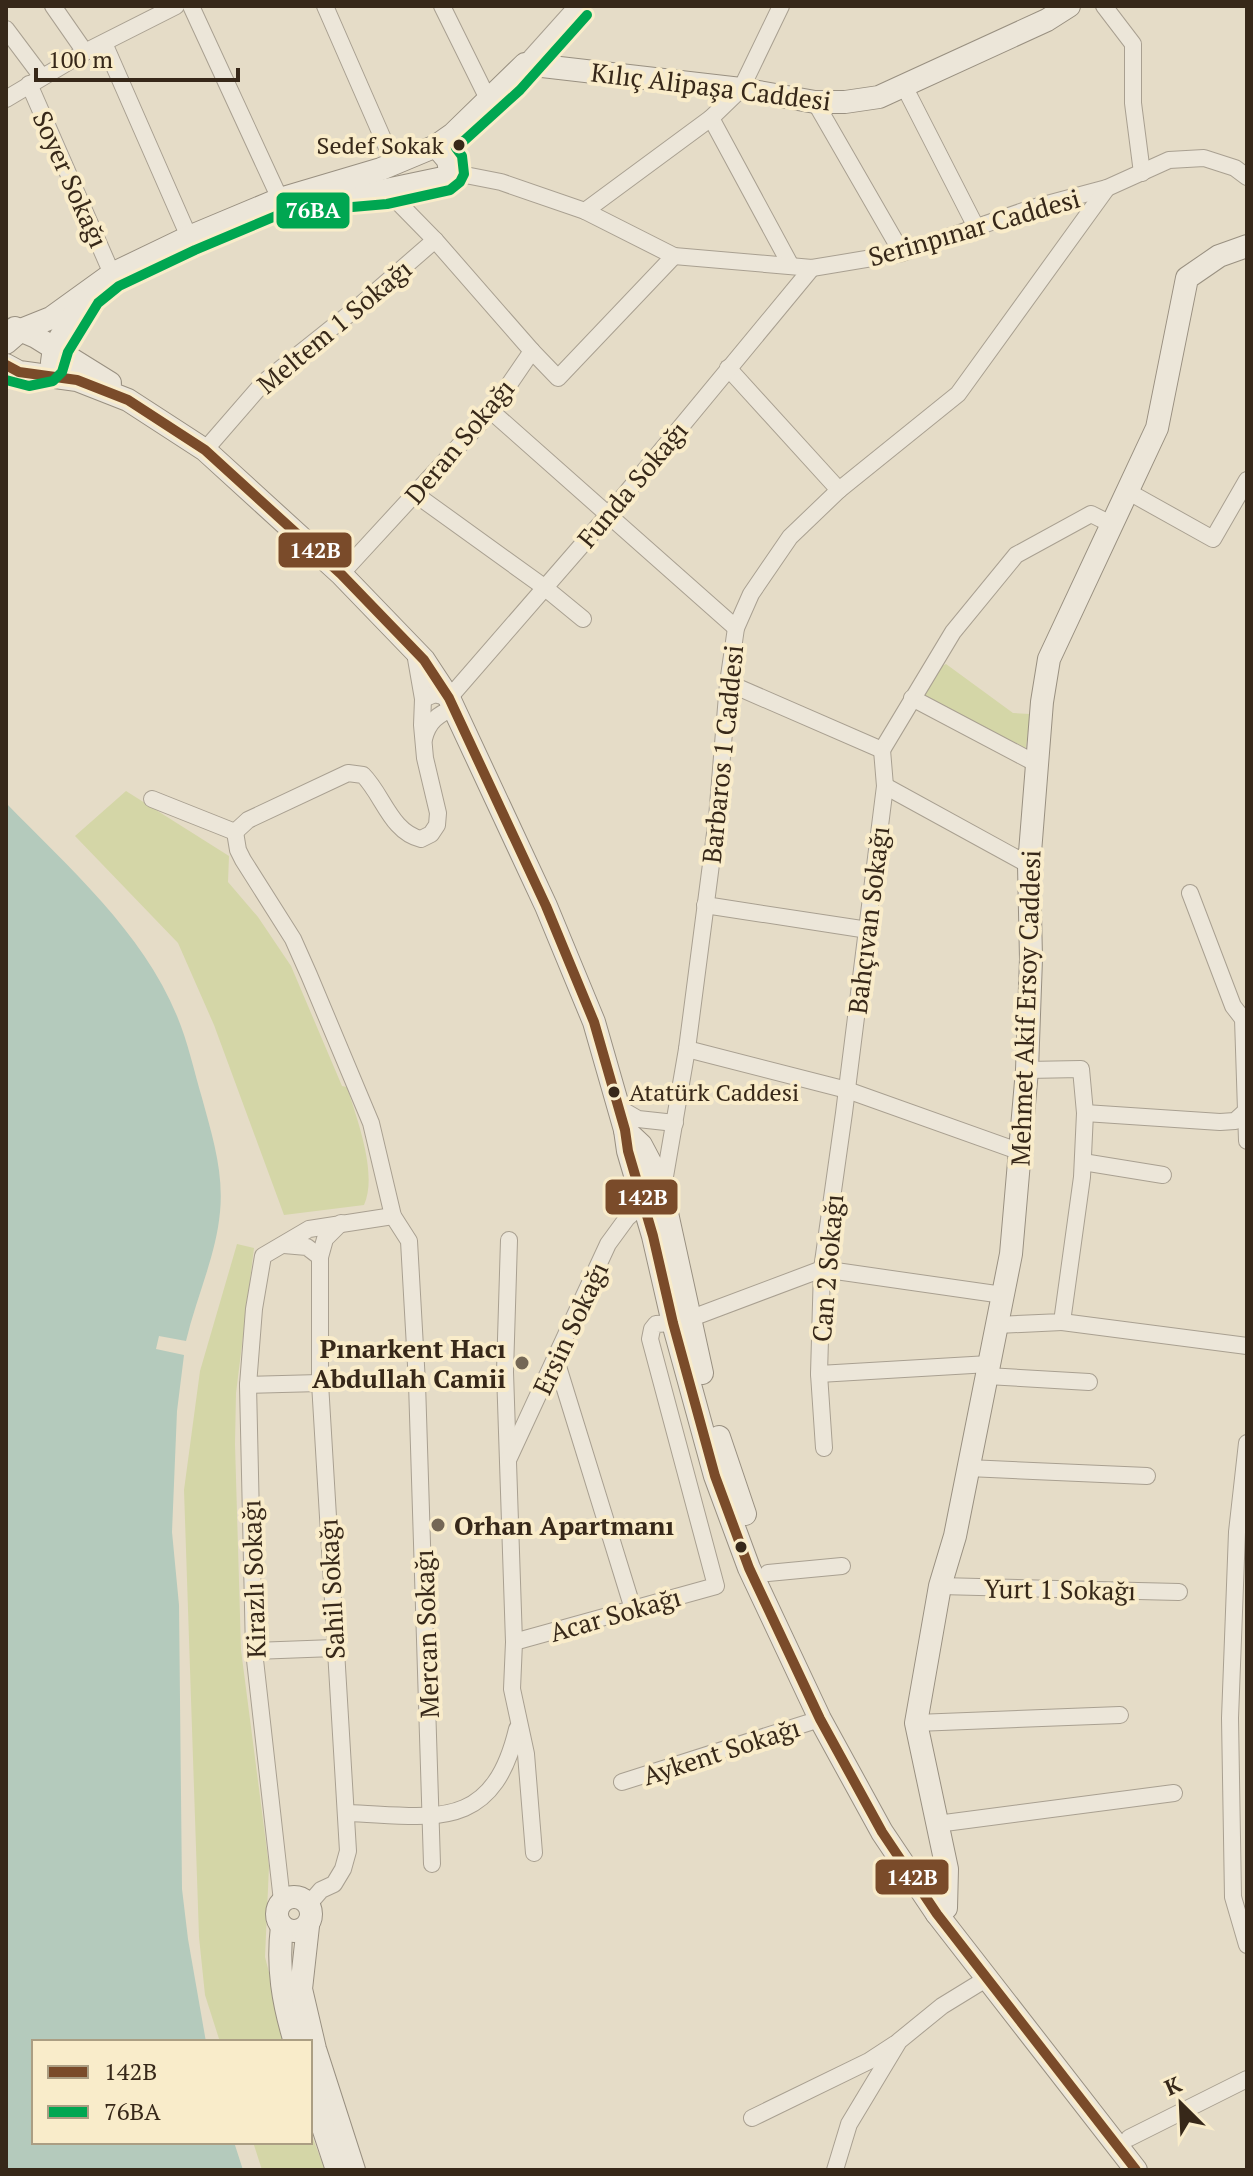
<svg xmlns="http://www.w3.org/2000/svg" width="1253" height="2176" viewBox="0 0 1253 2176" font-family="'PT Serif',serif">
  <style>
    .green { fill: #d4d6a7 }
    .water { fill: #b4cabc }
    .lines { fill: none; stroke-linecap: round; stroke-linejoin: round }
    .street-casing { stroke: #a9a091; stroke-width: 18 }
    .secondary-casing { stroke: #999081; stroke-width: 24 }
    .street { stroke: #ece6d9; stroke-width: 16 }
    .secondary { stroke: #ece6d9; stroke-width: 22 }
    .bus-1-casing { stroke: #f9ecca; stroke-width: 16 }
    .bus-2-casing { stroke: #f9ecca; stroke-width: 16 }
    .bus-1 { stroke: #7a4b2a; stroke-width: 10 }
    .bus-2 { stroke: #00a651; stroke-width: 10 }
    .bus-dot { fill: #372819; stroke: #f9ecca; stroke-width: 3 }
    .poi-dot { fill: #746756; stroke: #f9ecca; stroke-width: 3 }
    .labels { text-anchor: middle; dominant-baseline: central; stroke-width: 8; stroke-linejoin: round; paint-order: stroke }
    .bus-label { font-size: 24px; fill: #372819; stroke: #f9ecca; text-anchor: end }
    .street-label { font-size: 26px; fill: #372819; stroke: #f9ecca }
    .poi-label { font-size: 26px; font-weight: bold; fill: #372819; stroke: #f9ecca; text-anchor: end }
    .line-badge { stroke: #f9ecca; stroke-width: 3 }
    .badge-label { font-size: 22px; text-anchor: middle; font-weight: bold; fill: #fff }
  </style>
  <rect width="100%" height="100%" fill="#e5dcc7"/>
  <!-- green -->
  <g class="green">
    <path d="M946 664 1013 713 1030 714 1026 748 924 696 940 667Z"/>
    <path d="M126 791 229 856 228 882 258 917 291 966 342 1086 347 1087C357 1119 378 1174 364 1205L284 1215 214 1025 178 943 75 836Z"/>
    <path d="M237 1244 254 1248 236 1393 235 1444 241 1650 269 1866 265 1957 287 2042H220L205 1995 199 1937 184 1490 200 1371Z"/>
    <path d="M310 2131 325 2170H262L253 2142H310Z"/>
  </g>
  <!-- water -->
  <path class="water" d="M6 803C69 868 142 931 177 1016 188 1042 194 1071 202 1098 212 1135 224 1172 220 1212 216 1256 196 1298 186 1341L159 1336 156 1349 184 1355 177 1411 172 1532 179 1605 182 1889 188 1939 206 2042H34V2142H234L243 2170H6Z"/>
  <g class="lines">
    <defs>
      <g id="street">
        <path d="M53 6 85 52"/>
        <path d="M191 6 280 199"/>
        <path d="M325 6 394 164"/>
        <path d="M442 6 488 99"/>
        <path d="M1104 6 1133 44V103L1142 173"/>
        <path d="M6 29 42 77"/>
        <path d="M104 43 189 237"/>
        <path d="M525 64 577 6"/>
        <path d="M29 84 112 274"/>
        <path d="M904 86 976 227"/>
        <path d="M6 99 85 52 176 6"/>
        <path d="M815 102 902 253"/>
        <path d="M711 118 791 266"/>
        <path d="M450 172 501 182 585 211 674 256 812 268 902 253 1032 208 1107 188 1169 160 1204 158 1235 168 1247 177"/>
        <path d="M386 190 435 240 532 351"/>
        <path d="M585 211 711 118 741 89 781 6"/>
        <path d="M728 368 839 490"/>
        <path d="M491 411 736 628"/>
        <path d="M205 450 264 382 358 307 435 240"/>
        <path d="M1127 491 1213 539 1247 480"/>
        <path d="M415 494 544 587 583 619"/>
        <path d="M341 574 491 411 532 351 558 378 674 256"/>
        <path d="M728 683 882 750"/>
        <path d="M912 698 1037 764"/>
        <path d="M423 699 435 694 449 698 608 515 812 268"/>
        <path d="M424 739C428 722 438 714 454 708"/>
        <path d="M882 750 953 632 1016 555 1091 514 1111 524"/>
        <path d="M885 786 1029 865"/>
        <path d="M152 799 235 832"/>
        <path d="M235 832 238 850 243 860 293 939 309 975 371 1123 393 1216 409 1241 417 1383 432 1864"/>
        <path d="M235 832 248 820 348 773 363 775C383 795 391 832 421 839L431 834 437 825 438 813 425 758 422 725 423 699 415 653"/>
        <path d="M1190 893 1233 1006 1243 1019 1247 1141"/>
        <path d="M705 905 868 930"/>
        <path d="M687 1049 847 1090 1021 1152"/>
        <path d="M619 1108 638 1119 675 1123"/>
        <path d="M1085 1113 1220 1122 1235 1121 1246 1111"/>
        <path d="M1083 1162 1163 1175"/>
        <path d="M663 1188 687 1049 717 818 728 683 736 628 751 594 790 537 839 490 958 394 1107 188"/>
        <path d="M509 1240 505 1372 514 1642 512 1689 526 1754 534 1853"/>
        <path d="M284 1245 307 1247 320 1257"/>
        <path d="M689 1319 822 1269 1003 1295"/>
        <path d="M1062 1322 1247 1346"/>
        <path d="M997 1325 1062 1322 1082 1177 1085 1113 1081 1069 1027 1070"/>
        <path d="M556 1360 633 1609"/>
        <path d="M819 1374 989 1364"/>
        <path d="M987 1376 1089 1382"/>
        <path d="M248 1385 320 1383"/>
        <path d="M1247 1443 1237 1532 1230 1718 1233 1897 1247 1945"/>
        <path d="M824 1448 819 1374 822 1269 844 1113 885 786 882 750"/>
        <path d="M509 1458 608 1244 627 1218 644 1203"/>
        <path d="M968 1468 1147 1476"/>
        <path d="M768 1573 842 1566"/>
        <path d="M940 1586 1179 1592"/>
        <path d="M514 1642 716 1586 650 1339 652 1329 656 1324 673 1323"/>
        <path d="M254 1651 334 1648"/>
        <path d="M916 1723 1120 1715"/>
        <path d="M622 1782 820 1719"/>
        <path d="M347 1813C432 1816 492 1834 517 1729"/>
        <path d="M937 1824 1174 1793"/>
        <path d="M282 1901 254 1651 248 1385 254 1309 263 1256 309 1229 393 1216"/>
        <path d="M308 1905 321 1890 334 1884 343 1869 348 1851 320 1383V1257L325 1239 341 1223"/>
        <path d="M752 2118 869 2061 895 2044"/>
        <path d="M1129 2138 1247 2079"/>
        <path d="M835 2170 849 2124 899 2041 942 2006 986 1979"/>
      </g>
      <g id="secondary">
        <path d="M329 195 386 190 443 178 450 172 448 160 436 146"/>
        <path d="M15 328 36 337 110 383"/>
        <path d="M6 343 21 330 51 318 112 274 189 237 280 199 381 169 436 146 453 134 525 64 741 89 815 102H845L879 97 1047 20 1069 6"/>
        <path d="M52 362 54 348 82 301"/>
        <path d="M6 365 19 372 77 380 128 400 205 450 341 574 424 660 449 698 546 906 594 1022 625 1130 628 1151 653 1236 673 1323 715 1476 749 1568 820 1719 882 1832 937 1914 1136 2170"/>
        <path d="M625 1130 641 1145 660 1181 702 1373"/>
        <path d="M719 1437 745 1514"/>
        <circle cx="294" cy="1914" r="17"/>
        <path d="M937 1914 946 1908 947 1869 916 1723 940 1586 955 1536 1011 1254 1027 1070 1031 959 1029 865 1042 702 1049 659 1157 428 1187 278 1219 256 1247 246"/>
        <path d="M282 1926C277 1967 283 2003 295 2042"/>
        <path d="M308 1926 301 1989 315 2049 354 2170"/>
        <path d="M310 2088 337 2170"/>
      </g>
    </defs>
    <!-- street casing -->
    <use href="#street" class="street-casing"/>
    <!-- secondary casing -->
    <use href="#secondary" class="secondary-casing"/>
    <!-- street -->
    <use href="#street" class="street"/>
    <!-- secondary -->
    <use href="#secondary" class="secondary"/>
    <defs>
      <path id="bus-1" d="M6 365 19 372 77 380 128 400 205 450 341 574 424 660 449 698 546 906 594 1022 625 1130 628 1151 653 1236 673 1323 715 1476 749 1568 820 1719 882 1832 937 1914 1136 2170"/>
      <path id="bus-2" d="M6 380 29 386 53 381 62 372 68 352 98 303 119 286 195 250 283 213 387 204 450 190 460 182 464 174 462 156 456 148 520 90 587 15"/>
    </defs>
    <!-- bus-1 casing -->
    <use href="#bus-1" class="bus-1-casing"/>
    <!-- bus-2 casing -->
    <use href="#bus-2" class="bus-2-casing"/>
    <!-- bus-1 -->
    <use href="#bus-1" class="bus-1"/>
    <!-- bus-2 -->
    <use href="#bus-2" class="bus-2"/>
  </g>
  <!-- markers -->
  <g class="bus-dot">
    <circle cx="459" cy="145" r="7"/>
    <circle cx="614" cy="1092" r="7"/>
    <circle cx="741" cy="1547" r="7"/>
  </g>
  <g class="poi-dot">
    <circle cx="522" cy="1363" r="8"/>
    <circle cx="438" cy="1525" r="8"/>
  </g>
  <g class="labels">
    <!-- bus labels -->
    <g class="bus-label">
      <text x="444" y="145">Sedef Sokak</text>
      <text x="629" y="1092" text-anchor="start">Atatürk Caddesi</text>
    </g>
    <!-- street labels -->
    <g class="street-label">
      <text transform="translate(711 86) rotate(7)">Kılıç Alipaşa Caddesi</text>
      <text transform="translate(71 179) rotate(66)">Soyer Sokağı</text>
      <text transform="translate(974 227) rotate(-16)">Serinpınar Caddesi</text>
      <text transform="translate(334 326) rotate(-40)">Meltem 1 Sokağı</text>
      <text transform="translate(459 441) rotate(-50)">Deran Sokağı</text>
      <text transform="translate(632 484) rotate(-50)">Funda Sokağı</text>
      <text transform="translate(722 754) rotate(-84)">Barbaros 1 Caddesi</text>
      <text transform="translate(868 920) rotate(-83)">Bahçıvan Sokağı</text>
      <text transform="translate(1025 1008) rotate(-88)">Mehmet Akif Ersoy Caddesi</text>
      <text transform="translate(827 1268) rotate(-85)">Can 2 Sokağı</text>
      <text transform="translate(570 1328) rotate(-65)">Ersin Sokağı</text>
      <text transform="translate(253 1579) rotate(-92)">Kirazlı Sokağı</text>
      <text transform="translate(331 1589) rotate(-93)">Sahil Sokağı</text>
      <text transform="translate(1060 1589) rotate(1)">Yurt 1 Sokağı</text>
      <text transform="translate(615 1614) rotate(-16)">Acar Sokağı</text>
      <text transform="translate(426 1634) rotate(-92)">Mercan Sokağı</text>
      <text transform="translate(721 1751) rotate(-18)">Aykent Sokağı</text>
    </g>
    <!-- poi labels -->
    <g class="poi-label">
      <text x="506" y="1348">Pınarkent Hacı<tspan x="506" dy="30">Abdullah Camii</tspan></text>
      <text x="454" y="1525" text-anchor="start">Orhan Apartmanı</text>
    </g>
  </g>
  <g class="line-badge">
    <rect x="275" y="191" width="76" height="39" rx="8" fill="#00a651"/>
    <rect x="277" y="531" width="76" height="38" rx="8" fill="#7a4b2a"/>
    <rect x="604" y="1178" width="75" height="38" rx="8" fill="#7a4b2a"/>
    <rect x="874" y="1858" width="76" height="38" rx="8" fill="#7a4b2a"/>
  </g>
  <g class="badge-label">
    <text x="313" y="218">76BA</text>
    <text x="315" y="558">142B</text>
    <text x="642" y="1205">142B</text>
    <text x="912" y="1885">142B</text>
  </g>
  <!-- border -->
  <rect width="1253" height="2176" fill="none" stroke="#372819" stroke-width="16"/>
  <!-- legend -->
  <rect x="32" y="2040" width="280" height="104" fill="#f9ecca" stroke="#ab9e83" stroke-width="2"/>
  <rect x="48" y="2066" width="40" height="12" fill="#7a4b2a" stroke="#ab9e83" stroke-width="2"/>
  <text x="104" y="2080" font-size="24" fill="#372819">142B</text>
  <rect x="48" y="2106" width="40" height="12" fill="#00a651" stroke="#ab9e83" stroke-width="2"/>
  <text x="104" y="2120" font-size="24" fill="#372819">76BA</text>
  <!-- north arrow -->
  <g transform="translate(1181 2104) rotate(336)" stroke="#f9ecca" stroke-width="6" paint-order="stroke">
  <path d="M0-6L14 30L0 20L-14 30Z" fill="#372819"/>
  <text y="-12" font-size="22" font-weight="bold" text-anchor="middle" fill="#372819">K</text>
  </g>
  <!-- scale -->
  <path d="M36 68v12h202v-12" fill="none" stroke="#372819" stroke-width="4"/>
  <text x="48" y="68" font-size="24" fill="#372819" stroke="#f9ecca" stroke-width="6" paint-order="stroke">100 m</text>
</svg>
